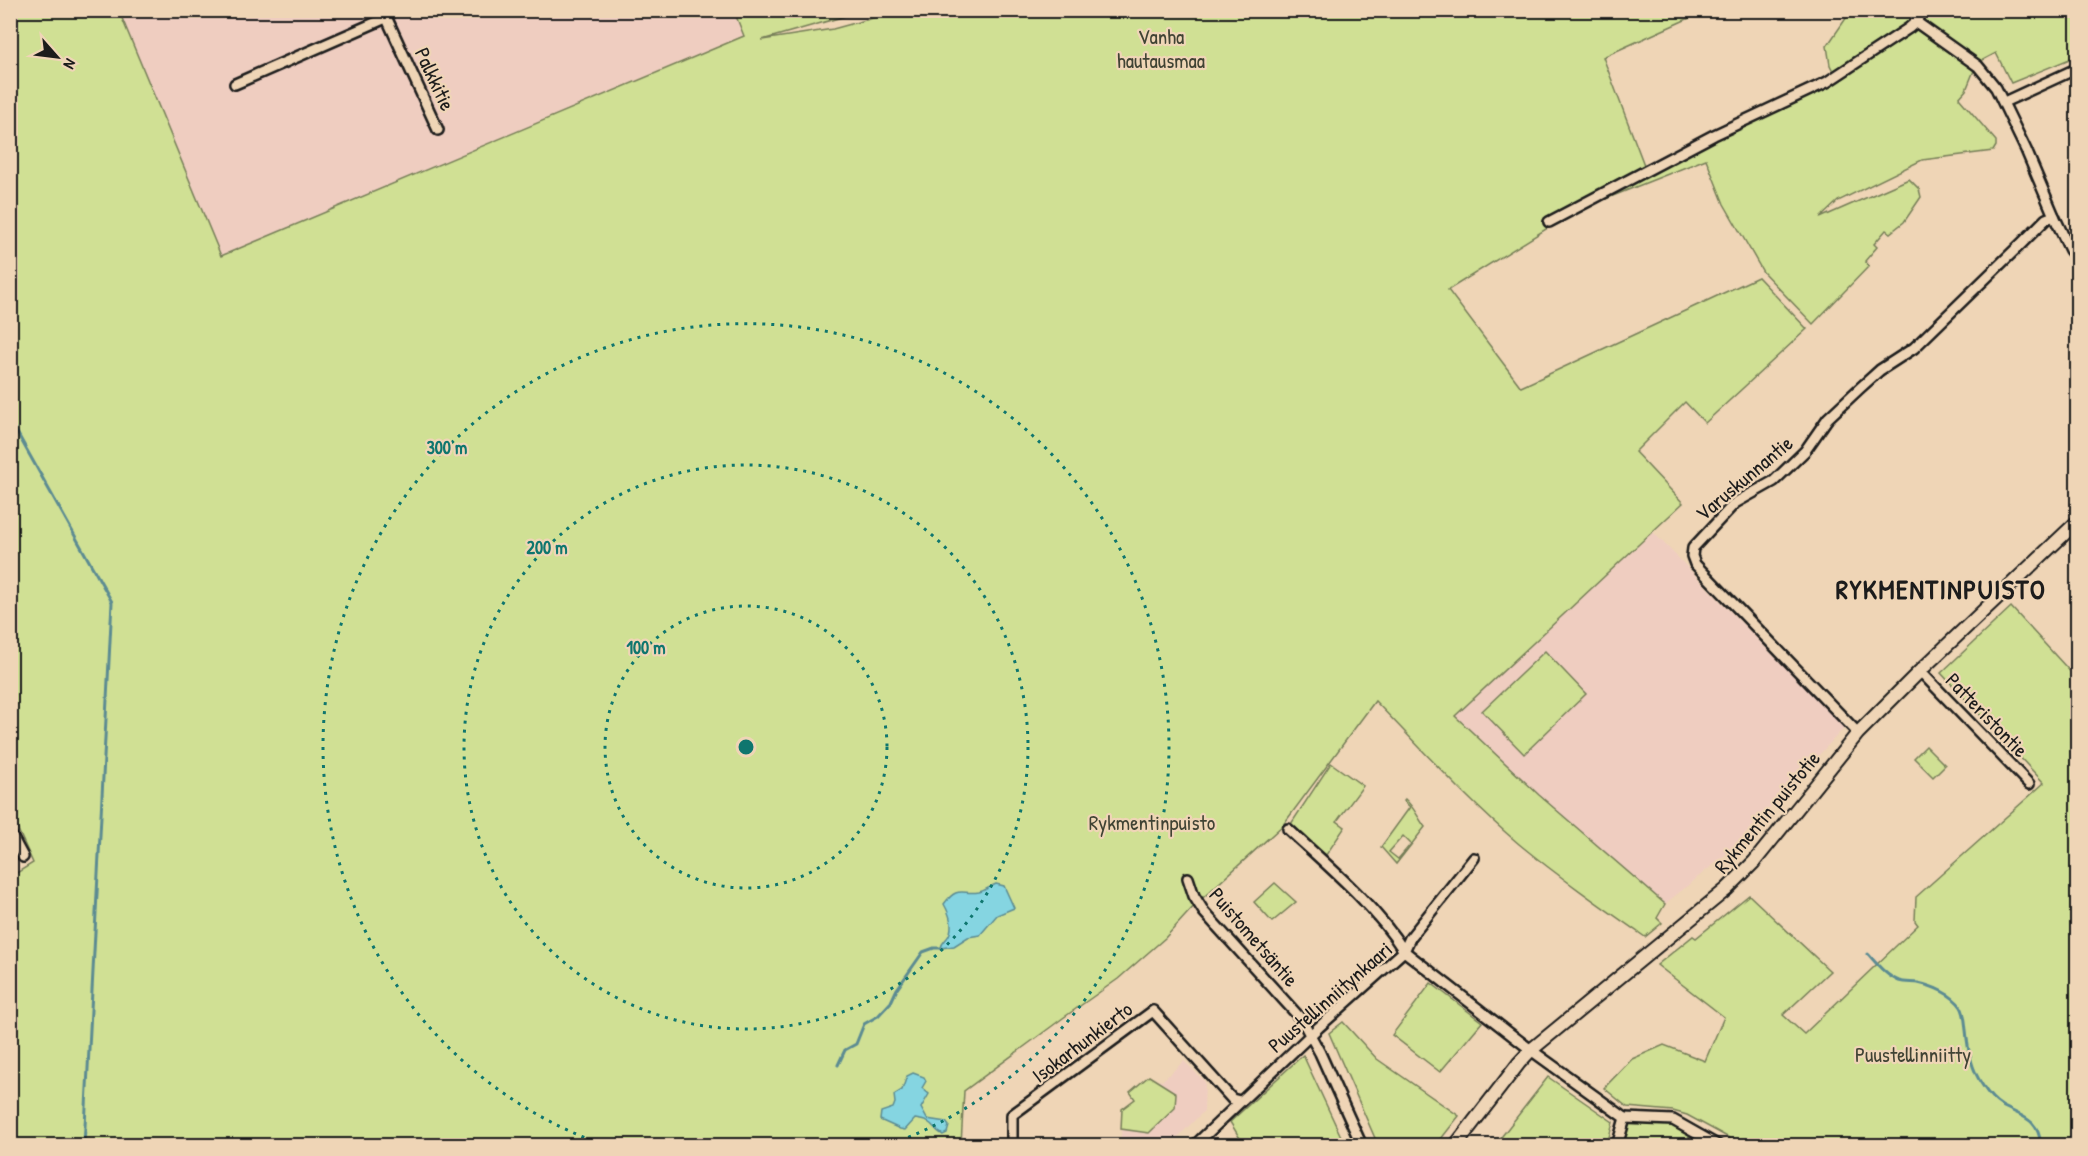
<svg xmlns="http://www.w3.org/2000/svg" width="2088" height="1156" viewBox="0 0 2088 1156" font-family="'Patrick Hand',sans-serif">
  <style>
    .built { fill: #efcdc0 }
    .green { fill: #d0e094; stroke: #767e58; stroke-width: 1.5; fill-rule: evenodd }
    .water { fill: #85d5e1; stroke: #5b8b92; stroke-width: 1.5 }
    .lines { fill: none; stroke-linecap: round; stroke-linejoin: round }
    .stream { stroke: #5b8b92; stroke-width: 3 }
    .minor-casing { stroke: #1c1c1c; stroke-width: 14 }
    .tertiary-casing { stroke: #1c1c1c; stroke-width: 16 }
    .minor { stroke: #efd5b6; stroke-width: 9 }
    .tertiary { stroke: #efd5b6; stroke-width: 12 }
    .ring { fill: none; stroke: #0f766e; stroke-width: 3; stroke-dasharray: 3 6 }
    .labels { text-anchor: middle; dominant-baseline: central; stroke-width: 4.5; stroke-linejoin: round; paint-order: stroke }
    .park-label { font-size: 21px; fill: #404334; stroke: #efd5b6 }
    .street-label { font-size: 21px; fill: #1c1c1c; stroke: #efd5b6 }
    .district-label { font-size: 27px; font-weight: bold; letter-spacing: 1.5px; fill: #1c1c1c; stroke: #efd5b6 }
    .centre { fill: #0f766e; stroke: #efd5b6; stroke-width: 3 }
    .ring-label { font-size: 18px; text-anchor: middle; font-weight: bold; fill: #0f766e; stroke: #efd5b6; stroke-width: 4.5; stroke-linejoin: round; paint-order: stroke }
  </style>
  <rect width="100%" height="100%" fill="#efd5b6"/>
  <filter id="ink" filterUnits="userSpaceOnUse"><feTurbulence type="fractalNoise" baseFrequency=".0167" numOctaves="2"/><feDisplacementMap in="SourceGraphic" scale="12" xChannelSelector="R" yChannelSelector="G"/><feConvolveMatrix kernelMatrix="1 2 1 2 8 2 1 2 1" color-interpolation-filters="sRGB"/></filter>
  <g filter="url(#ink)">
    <!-- built -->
    <g class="built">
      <path d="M734 10 744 35 221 256 119 11Z"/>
      <path d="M1653 532 1844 728 1730 851 1665 904 1539 795 1455 716Z"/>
      <path d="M1184 1061 1205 1082 1204 1111 1170 1145H1154L1148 1140 1121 1138 1122 1109 1159 1080 1162 1081Z"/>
    </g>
    <!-- green -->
    <g class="green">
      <path d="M902 10 1705 11 1603 57 1644 165 1820 84 1837 79 1830 65 1827 46 1851 11H2077V56L2011 83 1996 53 1977 63 1966 90 1959 98 1996 141V146L1993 151 1922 160 1838 201 1820 218 1909 179 1919 189 1921 197 1904 222 1890 233 1886 230 1874 244 1877 247 1865 261 1869 266 1813 324 1763 272 1724 204 1706 159 1575 211 1448 290 1521 387 1758 277 1807 329 1705 423 1685 402 1635 452 1683 503 1455 716 1539 795 1665 904 1657 918 1662 923 1645 937C1602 907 1559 877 1519 844 1467 800 1422 749 1375 701L1283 825 1195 905 1165 938 1118 979 1063 1018 964 1091 961 1145 11 1146 10 877 33 863 10 812V16L22 11H119L221 256 744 36 734 11H863L762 40 833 29Z"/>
      <path d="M2011 607 2077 679V1145H1742L1687 1115 1673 1111 1627 1107 1604 1088 1632 1059 1664 1045 1705 1061 1724 1017 1657 965 1693 936 1696 938 1749 895 1830 971 1783 1015 1804 1034 1918 925 1915 921 1916 897 2044 783 1941 673Z"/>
      <path d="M1545 651 1586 694 1524 754 1482 711Z"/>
      <path d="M1926 746 1945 765 1933 777 1914 758Z"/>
      <path d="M1331 763 1363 786 1337 821 1345 827 1326 855 1289 827Z"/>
      <path d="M1405 799C1414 807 1418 818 1425 827L1396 864 1381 847 1410 807 1404 801ZM1403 836 1411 844 1398 859 1389 852Z"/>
      <path d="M1275 883 1296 902 1272 922 1254 902Z"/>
      <path d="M1431 983 1482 1022 1440 1072 1392 1035Z"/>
      <path d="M1343 1022 1377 1059 1459 1116 1437 1144 1378 1145 1329 1033Z"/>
      <path d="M1303 1055 1345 1145H1244L1230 1122Z"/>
      <path d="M1149 1076 1176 1093 1175 1108 1149 1133 1121 1129 1122 1109 1135 1099 1130 1092Z"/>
      <path d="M1548 1077 1613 1122 1607 1145H1495Z"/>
      <path d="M1629 1123 1674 1125 1711 1146H1623Z"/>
    </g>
    <!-- water -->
    <g class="water">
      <path d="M996 884 1004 886 1014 908 997 915 980 935 968 937 954 946 941 948C942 941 946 941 949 935 954 925 949 913 944 904 958 885 962 895 979 892 984 891 991 886 996 884Z"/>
      <path d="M913 1073 924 1077 926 1081 922 1088 929 1094 921 1108 927 1119 946 1122 949 1126 947 1133 943 1135C929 1127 937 1122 915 1119L905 1130 900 1129 880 1120 881 1112 893 1108 895 1103 894 1095 902 1090 907 1076Z"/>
    </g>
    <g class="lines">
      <!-- stream -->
      <g class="stream">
        <path d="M10 420 112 602 84 1146"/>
        <path d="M1868 954C1877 964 1886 976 1899 981 1905 983 1912 982 1918 983 1933 986 1952 994 1961 1007 1965 1013 1965 1023 1966 1030 1968 1050 1971 1069 1983 1086 1988 1094 1994 1101 2002 1106 2022 1117 2039 1118 2041 1146"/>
        <path d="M838 1065 845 1050 856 1044 864 1024 878 1016 891 1002 897 989 923 952 934 948H941"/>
      </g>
      <defs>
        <g id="minor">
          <path d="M383 10 438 130"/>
          <path d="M1916 22 1978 66 1996 88 2026 150 2054 216 2070 250 2078 258"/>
          <path d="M235 84 386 18"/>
          <path d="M2004 102 2078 68"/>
          <path d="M1549 222 1714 135 1827 82 1909 28 1916 22 1922 10"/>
          <path d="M1920 671 2029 784"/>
          <path d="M1858 733 1695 564 1692 556 1693 548 1735 503 1774 481 1805 451 1828 418 1860 388 1880 370 1914 348 2022 243 2046 219 2054 216"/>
          <path d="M1288 829C1329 867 1373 903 1404 951L1410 938 1474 858"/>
          <path d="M10 833 23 857"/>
          <path d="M1188 878 1194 896 1204 912 1302 1020 1320 1053 1362 1146"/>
          <path d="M1625 1118 1673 1120 1719 1146"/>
          <path d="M1012 1146V1115L1153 1011 1232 1099 1240 1101"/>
          <path d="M1194 1146 1319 1027 1404 951 1531 1050 1625 1118 1617 1146"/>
        </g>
        <path id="tertiary" d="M1455 1146 1519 1063 1531 1050 1727 889 1754 862 1858 733 1920 671 2078 521"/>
      </defs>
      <!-- minor casing -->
      <use href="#minor" class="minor-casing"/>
      <!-- tertiary casing -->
      <use href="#tertiary" class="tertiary-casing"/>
      <!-- minor -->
      <use href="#minor" class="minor"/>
      <!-- tertiary -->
      <use href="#tertiary" class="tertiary"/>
    </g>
  </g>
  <!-- distance rings -->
  <g class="ring">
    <circle cx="746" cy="747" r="141"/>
    <circle cx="746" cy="747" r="282"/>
    <path d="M601 1144A423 423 0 1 1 891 1144"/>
  </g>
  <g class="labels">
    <!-- park labels -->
    <g class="park-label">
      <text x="1161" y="36">Vanha<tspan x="1161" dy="24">hautausmaa</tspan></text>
      <text x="1152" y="822">Rykmentinpuisto</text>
      <text x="1913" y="1054">Puustellinniitty</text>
    </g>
    <!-- street labels -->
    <g class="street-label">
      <text transform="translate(435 79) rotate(65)">Palkkitie</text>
      <text transform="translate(1744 478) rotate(-40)">Varuskunnantie</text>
      <text transform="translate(1987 715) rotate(46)">Patteristontie</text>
      <text transform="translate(1767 812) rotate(-50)">Rykmentin puistotie</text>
      <text transform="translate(1254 937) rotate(49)">Puistometsäntie</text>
      <text transform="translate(1330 997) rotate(-41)">Puustellinniitynkaari</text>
      <text transform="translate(1082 1042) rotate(-37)">Isokarhunkierto</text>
    </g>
    <!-- district labels -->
    <g class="district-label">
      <text x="1941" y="589">RYKMENTINPUISTO</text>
    </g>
  </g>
  <circle cx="746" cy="747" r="9" class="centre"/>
  <g class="ring-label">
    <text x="447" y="454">300 m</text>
    <text x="547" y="554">200 m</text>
    <text x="646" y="654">100 m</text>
  </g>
  <!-- margin -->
  <rect width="2088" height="1156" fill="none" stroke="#efd5b6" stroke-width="36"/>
  <rect x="18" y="18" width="2052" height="1120" fill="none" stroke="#1c1c1c" stroke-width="2" filter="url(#ink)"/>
  <!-- north arrow -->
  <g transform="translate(57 57) rotate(118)" stroke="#efd5b6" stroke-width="4.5" paint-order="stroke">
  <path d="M0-4.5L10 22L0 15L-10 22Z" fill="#1c1c1c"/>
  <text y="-9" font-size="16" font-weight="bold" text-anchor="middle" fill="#1c1c1c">N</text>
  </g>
</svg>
